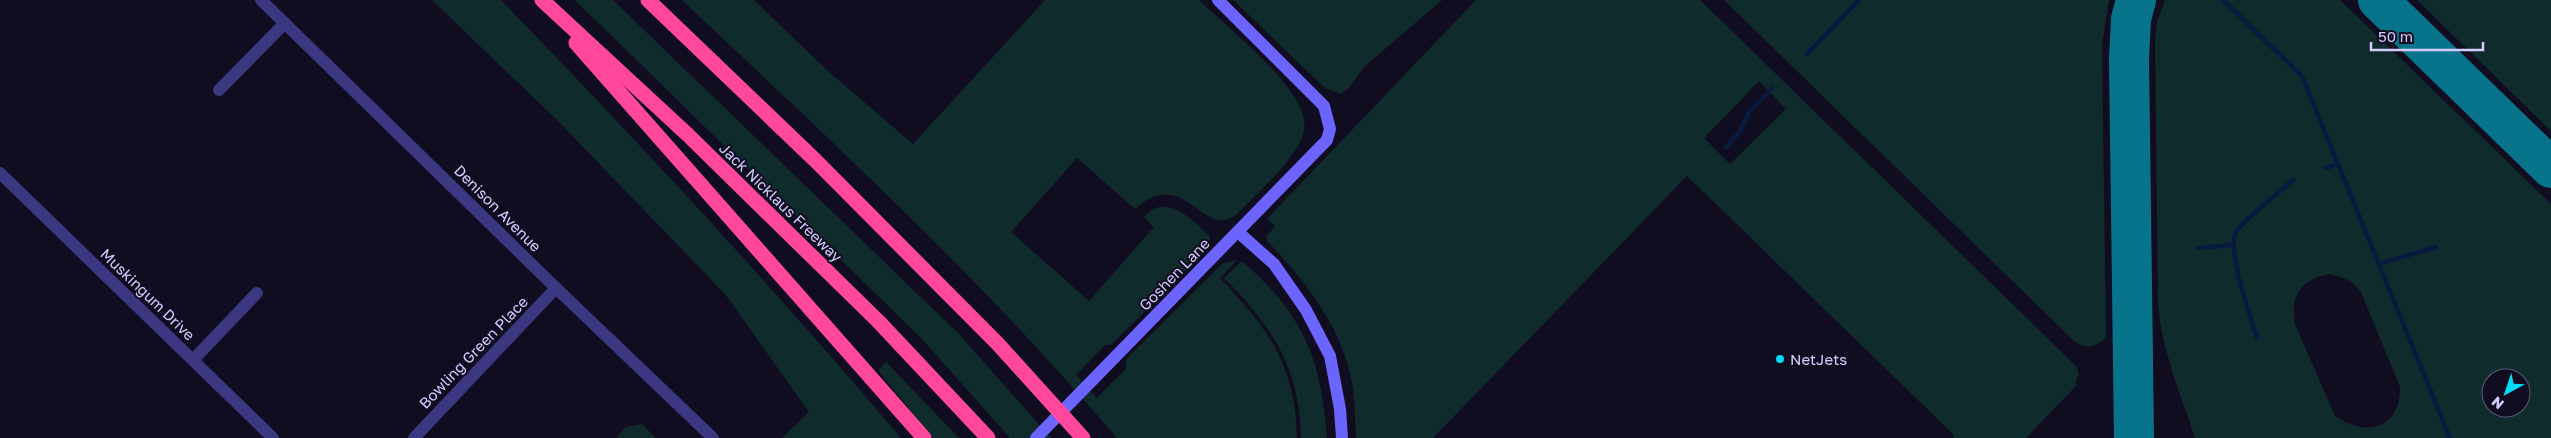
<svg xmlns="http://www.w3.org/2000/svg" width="2551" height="438" viewBox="0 0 2551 438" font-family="'Golos Text',sans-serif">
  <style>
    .green { fill: #102b2b; fill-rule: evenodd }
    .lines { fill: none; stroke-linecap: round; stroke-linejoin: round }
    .stream { stroke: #081b3f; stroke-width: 4.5 }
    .taxiway { stroke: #08748c; stroke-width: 40 }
    .street { stroke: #3b3781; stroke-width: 12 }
    .secondary { stroke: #6b64ff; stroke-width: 12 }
    .highway { stroke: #ff489c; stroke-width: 15 }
    .poi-dot { fill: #00dbf8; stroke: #110d21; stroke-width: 2 }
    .labels { text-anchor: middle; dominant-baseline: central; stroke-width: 4; stroke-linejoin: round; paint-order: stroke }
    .street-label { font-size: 15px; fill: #d4cdff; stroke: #110d21 }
    .poi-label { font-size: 15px; fill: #d4cdff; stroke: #110d21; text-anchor: start }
  </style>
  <rect width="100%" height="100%" fill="#110d21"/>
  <!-- green -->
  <g class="green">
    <path d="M432 0H501C639 142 773 287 901 438H782L809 412 725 294 558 121Z"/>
    <path d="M575 0H613L959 334 1051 438H1010L921 338Z"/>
    <path d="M682 0H754L828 71 913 144 1045 0H1199C1228 28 1292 78 1303 115 1306 124 1304 136 1299 144 1284 171 1257 193 1236 215 1203 240 1184 164 1135 209L1077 158 1011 232 1089 301 1154 227 1144 217C1166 191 1194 221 1210 237L1209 245 1203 253 1112 344 1105 345 1076 375 1097 398 1126 369V359L1222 264 1237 260 1220 278C1269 330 1295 364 1297 438H1117C984 281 831 141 682 0Z"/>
    <path d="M1233 0H1442L1364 67 1349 88 1340 94 1325 88Z"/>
    <path d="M1476 0H1700L2076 366 2079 374 2075 383 2077 385 2026 438H1952L1954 435 1687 176 1433 438H1356C1355 415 1355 392 1349 369 1336 320 1302 277 1267 241V236L1275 226 1267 219ZM1759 81 1786 109 1730 164 1704 138Z"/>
    <path d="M1724 0H2109L2102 45 2106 338C2094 348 2089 349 2075 342Z"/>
    <path d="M2165 0H2340L2551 204V438H2195C2181 394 2162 351 2158 305L2155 39 2157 22ZM2329 274C2343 277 2352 280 2361 292L2400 387C2401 428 2366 438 2335 416L2295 324C2290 295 2301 280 2329 274ZM2491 378H2521V408H2491Z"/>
    <path d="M2417 0H2551V131Z"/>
    <path d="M1242 261C1304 315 1321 358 1327 438H1301C1300 368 1272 326 1224 278Z"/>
    <path d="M886 362 959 438H932L878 370Z"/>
    <path d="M642 424 656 438H616L626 427Z"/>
  </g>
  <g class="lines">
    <!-- stream -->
    <g class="stream">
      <path d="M2223 0 2302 76 2450 438"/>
      <path d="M1807 54 1859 0"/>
      <path d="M1726 148 1740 131 1749 112 1772 89"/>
      <path d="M2325 168 2338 164"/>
      <path d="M2198 248 2233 245"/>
      <path d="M2379 264 2436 247"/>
      <path d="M2257 338C2250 316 2227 251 2236 232 2239 224 2283 189 2293 180"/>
    </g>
    <!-- taxiway -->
    <g class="taxiway">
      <path d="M2378 0 2551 168"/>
      <path d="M2134 438 2129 59 2131 19 2136 0"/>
    </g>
    <!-- street -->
    <g class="street">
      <path d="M261 0 556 288 713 438"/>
      <path d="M219 90 285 23"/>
      <path d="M0 173 273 438"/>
      <path d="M193 360 257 293"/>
      <path d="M414 438 556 288"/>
    </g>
    <!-- secondary -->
    <g class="secondary">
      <path d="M1238 232 1274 264 1306 310 1330 356 1340 409 1342 438"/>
      <path d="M1036 438 1327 140 1330 129 1324 106 1218 0"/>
    </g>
    <!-- highway -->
    <g class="highway">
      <path d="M542 0 688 135 879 322 988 438"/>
      <path d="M648 0 816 161 998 344 1083 438"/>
      <path d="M576 43 924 438"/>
    </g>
  </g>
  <!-- markers -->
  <circle class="poi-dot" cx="1780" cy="359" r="5"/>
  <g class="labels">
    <!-- street labels -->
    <g class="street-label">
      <text transform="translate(781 202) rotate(44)">Jack Nicklaus Freeway</text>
      <text transform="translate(498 208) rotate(45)">Denison Avenue</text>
      <text transform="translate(1174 274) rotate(-46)">Goshen Lane</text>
      <text transform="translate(148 294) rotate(44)">Muskingum Drive</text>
      <text transform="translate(473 352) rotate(-46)">Bowling Green Place</text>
    </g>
    <!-- poi labels -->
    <g class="poi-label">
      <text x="1790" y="359">NetJets</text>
    </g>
  </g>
  <!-- north arrow -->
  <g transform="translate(2506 393) rotate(220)"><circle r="24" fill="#110d21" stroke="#5f5a7a"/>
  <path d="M0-4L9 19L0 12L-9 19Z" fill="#00dbf8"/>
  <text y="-8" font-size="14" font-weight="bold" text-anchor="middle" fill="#d4cdff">N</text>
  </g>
  <!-- scale -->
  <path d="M2371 42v8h112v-8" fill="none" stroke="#d4cdff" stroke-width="2.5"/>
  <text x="2378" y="42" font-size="15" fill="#d4cdff" stroke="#110d21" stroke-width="4" paint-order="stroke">50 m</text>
</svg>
